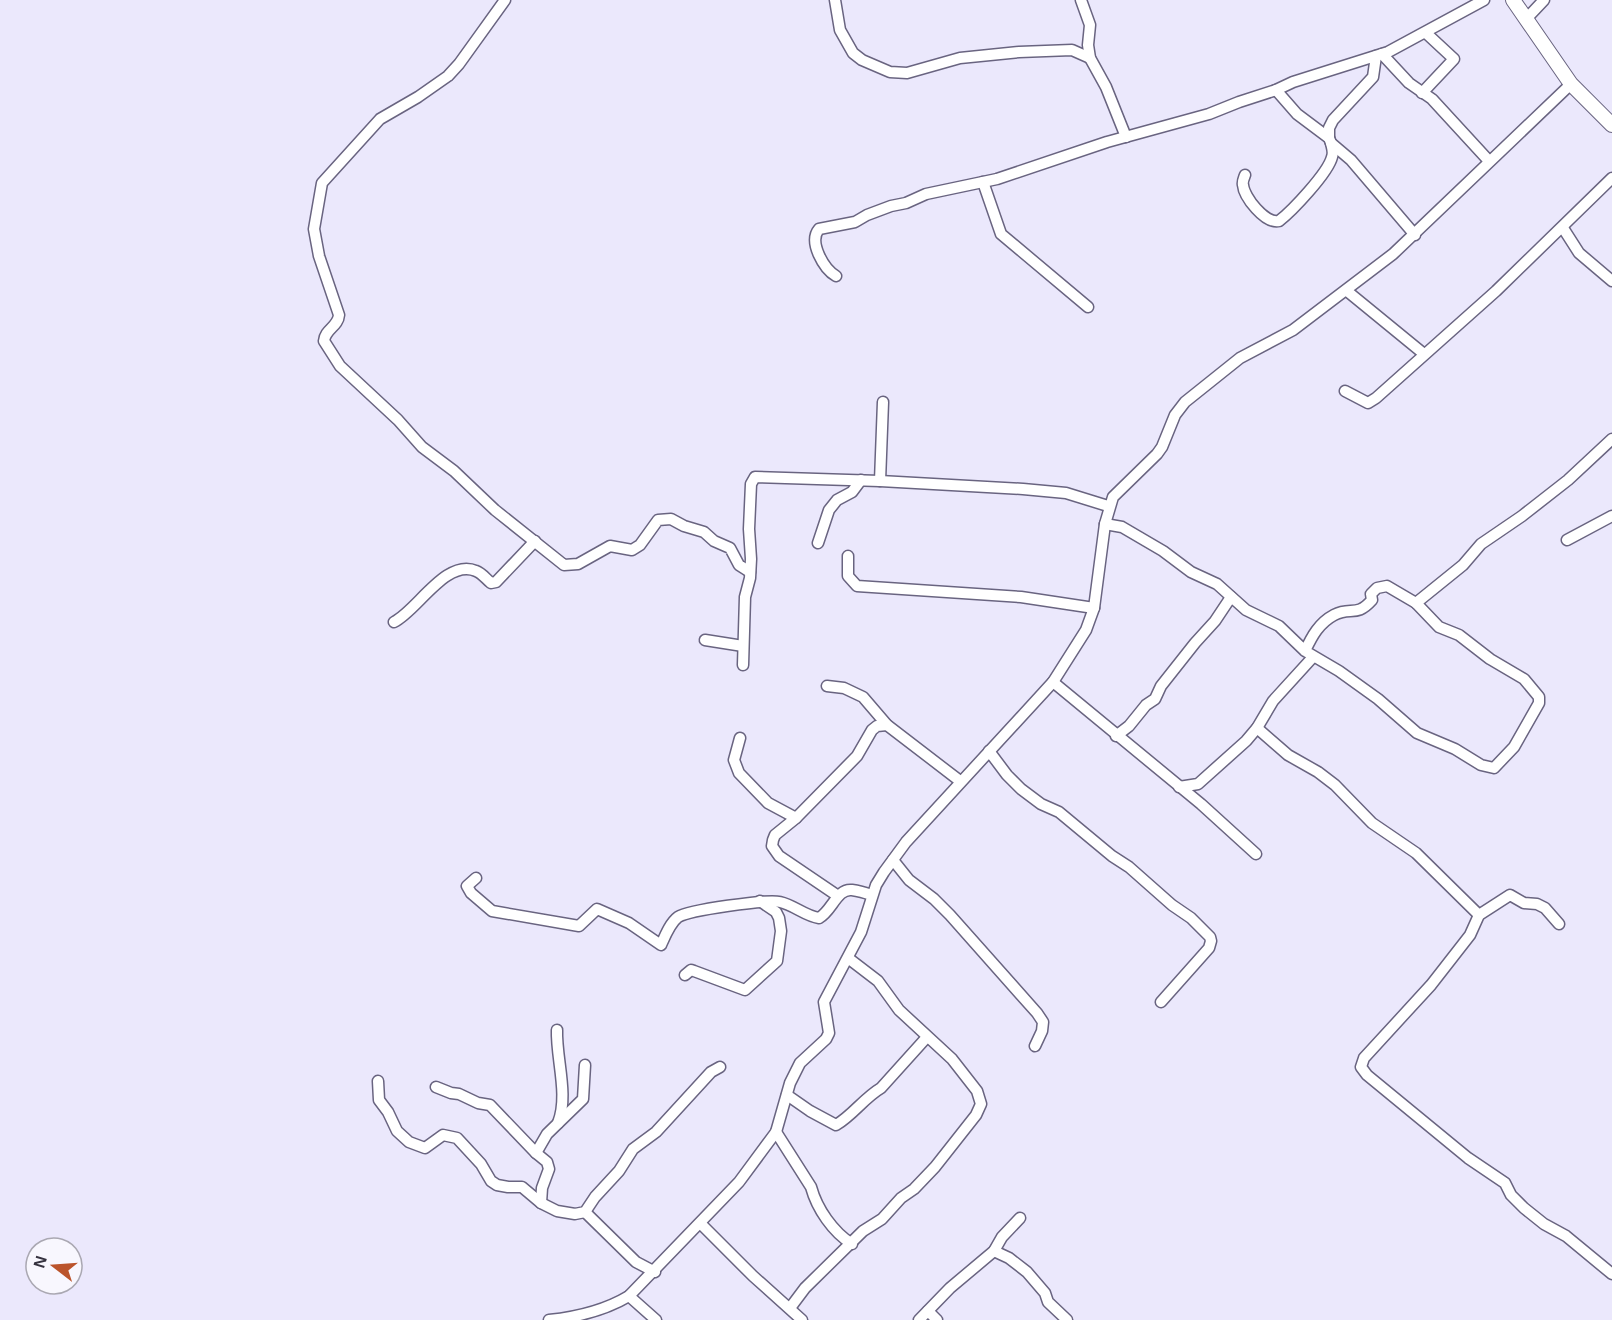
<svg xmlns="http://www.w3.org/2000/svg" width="1612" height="1320" viewBox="0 0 1612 1320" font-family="Helvetica,sans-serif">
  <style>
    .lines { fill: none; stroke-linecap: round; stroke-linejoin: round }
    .minor-casing { stroke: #696480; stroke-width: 13 }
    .major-casing { stroke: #696480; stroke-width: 16 }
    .minor { stroke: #fff; stroke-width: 10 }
    .major { stroke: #fff; stroke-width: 14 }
  </style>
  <rect width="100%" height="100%" fill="#ebe8fc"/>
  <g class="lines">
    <defs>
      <g id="minor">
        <path d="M505 0 459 64 448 76 418 97 380 119 322 183 314 229 319 256 339 315C338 327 325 329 324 341L340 366 398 420 422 447 454 471 495 510 564 565 578 564 610 546 632 550 640 545 658 520 671 519 684 526 704 532 714 541 730 548 739 565 750 572"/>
        <path d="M835 0 840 30 853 53 862 60 890 72 907 73 960 58 1019 52 1072 50 1090 58"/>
        <path d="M1081 0 1090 25 1088 45 1090 58 1106 87 1126 137"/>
        <path d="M1527 18 1544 0"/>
        <path d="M1382 54 1409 83 1432 99 1489 161"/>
        <path d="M1276 90 1297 114 1329 138 1331 143 1351 160 1415 235"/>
        <path d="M1422 93 1454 59 1426 33"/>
        <path d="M1329 138V128L1333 120 1373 77 1376 56"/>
        <path d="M1245 175C1244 178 1242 182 1243 185 1244 197 1265 224 1279 221 1292 211 1328 173 1332 157 1334 152 1332 148 1331 143"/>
        <path d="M983 182 1001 234 1088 307"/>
        <path d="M1563 228 1579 253 1612 281"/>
        <path d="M836 276C824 269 808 242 819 229L855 222 867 215 891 206 906 203 926 194 997 179 1107 142 1209 114 1239 102 1276 90 1293 82 1388 52 1484 0"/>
        <path d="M1347 291 1424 354"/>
        <path d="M1345 391 1368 403 1376 398 1496 291 1612 178"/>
        <path d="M880 481 883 402"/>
        <path d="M1105 524 1122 527 1163 551 1191 572 1217 584 1246 610 1279 626 1305 651 1339 671 1378 699 1417 733 1455 749 1481 765 1494 768 1514 747 1539 703V697L1524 679 1490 659 1459 635 1439 627 1416 603 1387 586 1377 588 1371 594 1372 600C1356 618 1351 606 1334 615 1319 623 1312 636 1305 651"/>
        <path d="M1567 540 1612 516"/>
        <path d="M818 543 829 510 837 500 852 492 861 480"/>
        <path d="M848 556V576L857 586 1021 597 1094 608"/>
        <path d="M1416 603 1463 565 1481 544 1522 516 1568 480 1612 439"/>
        <path d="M394 622C417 611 446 558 476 571 482 573 486 579 491 583L496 582 535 541"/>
        <path d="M705 640 743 646"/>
        <path d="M743 665 745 597 750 578 751 559 749 529 751 484 755 477 880 481 1023 489 1066 493 1108 506"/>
        <path d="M1053 682 1201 804 1256 854"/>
        <path d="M827 686 844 688 863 697 887 725 960 781"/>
        <path d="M1257 728 1288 755 1318 772 1335 785 1372 823 1416 853 1479 915"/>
        <path d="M1116 736 1129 726 1146 705 1155 699 1161 686 1195 643 1215 621 1231 597"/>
        <path d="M740 738 734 760 739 773 768 803 796 818"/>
        <path d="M989 751 1007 775 1021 789 1041 804 1059 812 1112 856 1129 867 1172 905 1191 918 1210 937 1211 941 1209 948 1161 1002"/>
        <path d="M1179 787 1198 784 1246 741 1257 728 1273 701 1313 657"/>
        <path d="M893 860 909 880 934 899 950 915 1037 1013 1043 1022 1042 1031 1035 1046"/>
        <path d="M476 878 467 886 471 893 492 911 579 926 597 909 629 923 661 945C665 936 670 923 678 917 689 910 767 899 780 902 794 905 805 916 819 918 832 911 837 888 852 890 859 891 866 893 872 895"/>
        <path d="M838 896 779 856 772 846 773 840 775 835 796 818 857 756 872 730 877 726 887 725"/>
        <path d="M1559 924 1545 908 1537 904 1524 903 1510 895 1479 915 1470 935 1431 985 1364 1058 1361 1067 1367 1075 1468 1158 1505 1183 1511 1195 1524 1208 1544 1224 1566 1236 1612 1274"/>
        <path d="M685 975 691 970 694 971 745 990 777 961 781 931 779 918 776 912 760 901"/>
        <path d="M557 1030C556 1059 569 1095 558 1123"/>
        <path d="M378 1081 379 1100 388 1112 397 1131 409 1142 425 1148 443 1135 457 1138 481 1164 491 1181 497 1185 508 1187H522L541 1203 557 1211 575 1214 585 1212 595 1197 619 1171 633 1149 656 1132 711 1072 720 1067"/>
        <path d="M436 1087 451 1093 459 1094 478 1103 490 1105 536 1153 547 1162 549 1169 542 1188 541 1203"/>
        <path d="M787 1095 810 1111 836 1125C853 1115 864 1098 881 1088L927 1037"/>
        <path d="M776 1132 811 1187C817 1209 833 1232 852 1244"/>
        <path d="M536 1153 547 1134 583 1099 585 1065"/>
        <path d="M585 1212 636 1262 655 1272"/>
        <path d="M701 1224 753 1276 802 1320"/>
        <path d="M994 1251 1009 1258 1027 1272 1045 1293 1048 1302 1067 1320"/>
        <path d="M629 1296 656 1320"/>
        <path d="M790 1308 805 1288 863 1231 882 1219 901 1198 914 1189 935 1167 976 1115 981 1104 977 1091 952 1059 899 1010 878 981 848 958"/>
        <path d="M928 1311 937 1320"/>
        <path d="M549 1320C578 1317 604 1311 629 1296L739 1182 776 1132 790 1083 800 1063 826 1039 829 1033 824 1002 861 932 876 885 884 872 906 842 1053 682 1086 630 1094 608 1105 524 1113 497 1157 454 1162 447 1175 415 1185 402 1240 358 1293 330 1393 254 1571 84"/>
        <path d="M919 1320 950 1288 994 1251 1002 1237 1020 1218"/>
      </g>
      <path id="major" d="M1513 0 1571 84 1612 125"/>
    </defs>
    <!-- minor casing -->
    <use href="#minor" class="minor-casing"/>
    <!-- major casing -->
    <use href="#major" class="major-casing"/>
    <!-- minor -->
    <use href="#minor" class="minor"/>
    <!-- major -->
    <use href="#major" class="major"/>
  </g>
  <!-- north arrow -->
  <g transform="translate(54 1266) rotate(287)"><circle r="28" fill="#f8f7fe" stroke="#aaa8b2" stroke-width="1.5"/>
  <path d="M0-4.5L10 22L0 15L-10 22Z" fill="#bb542c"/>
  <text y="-9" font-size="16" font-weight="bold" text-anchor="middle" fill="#35323f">N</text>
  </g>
</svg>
